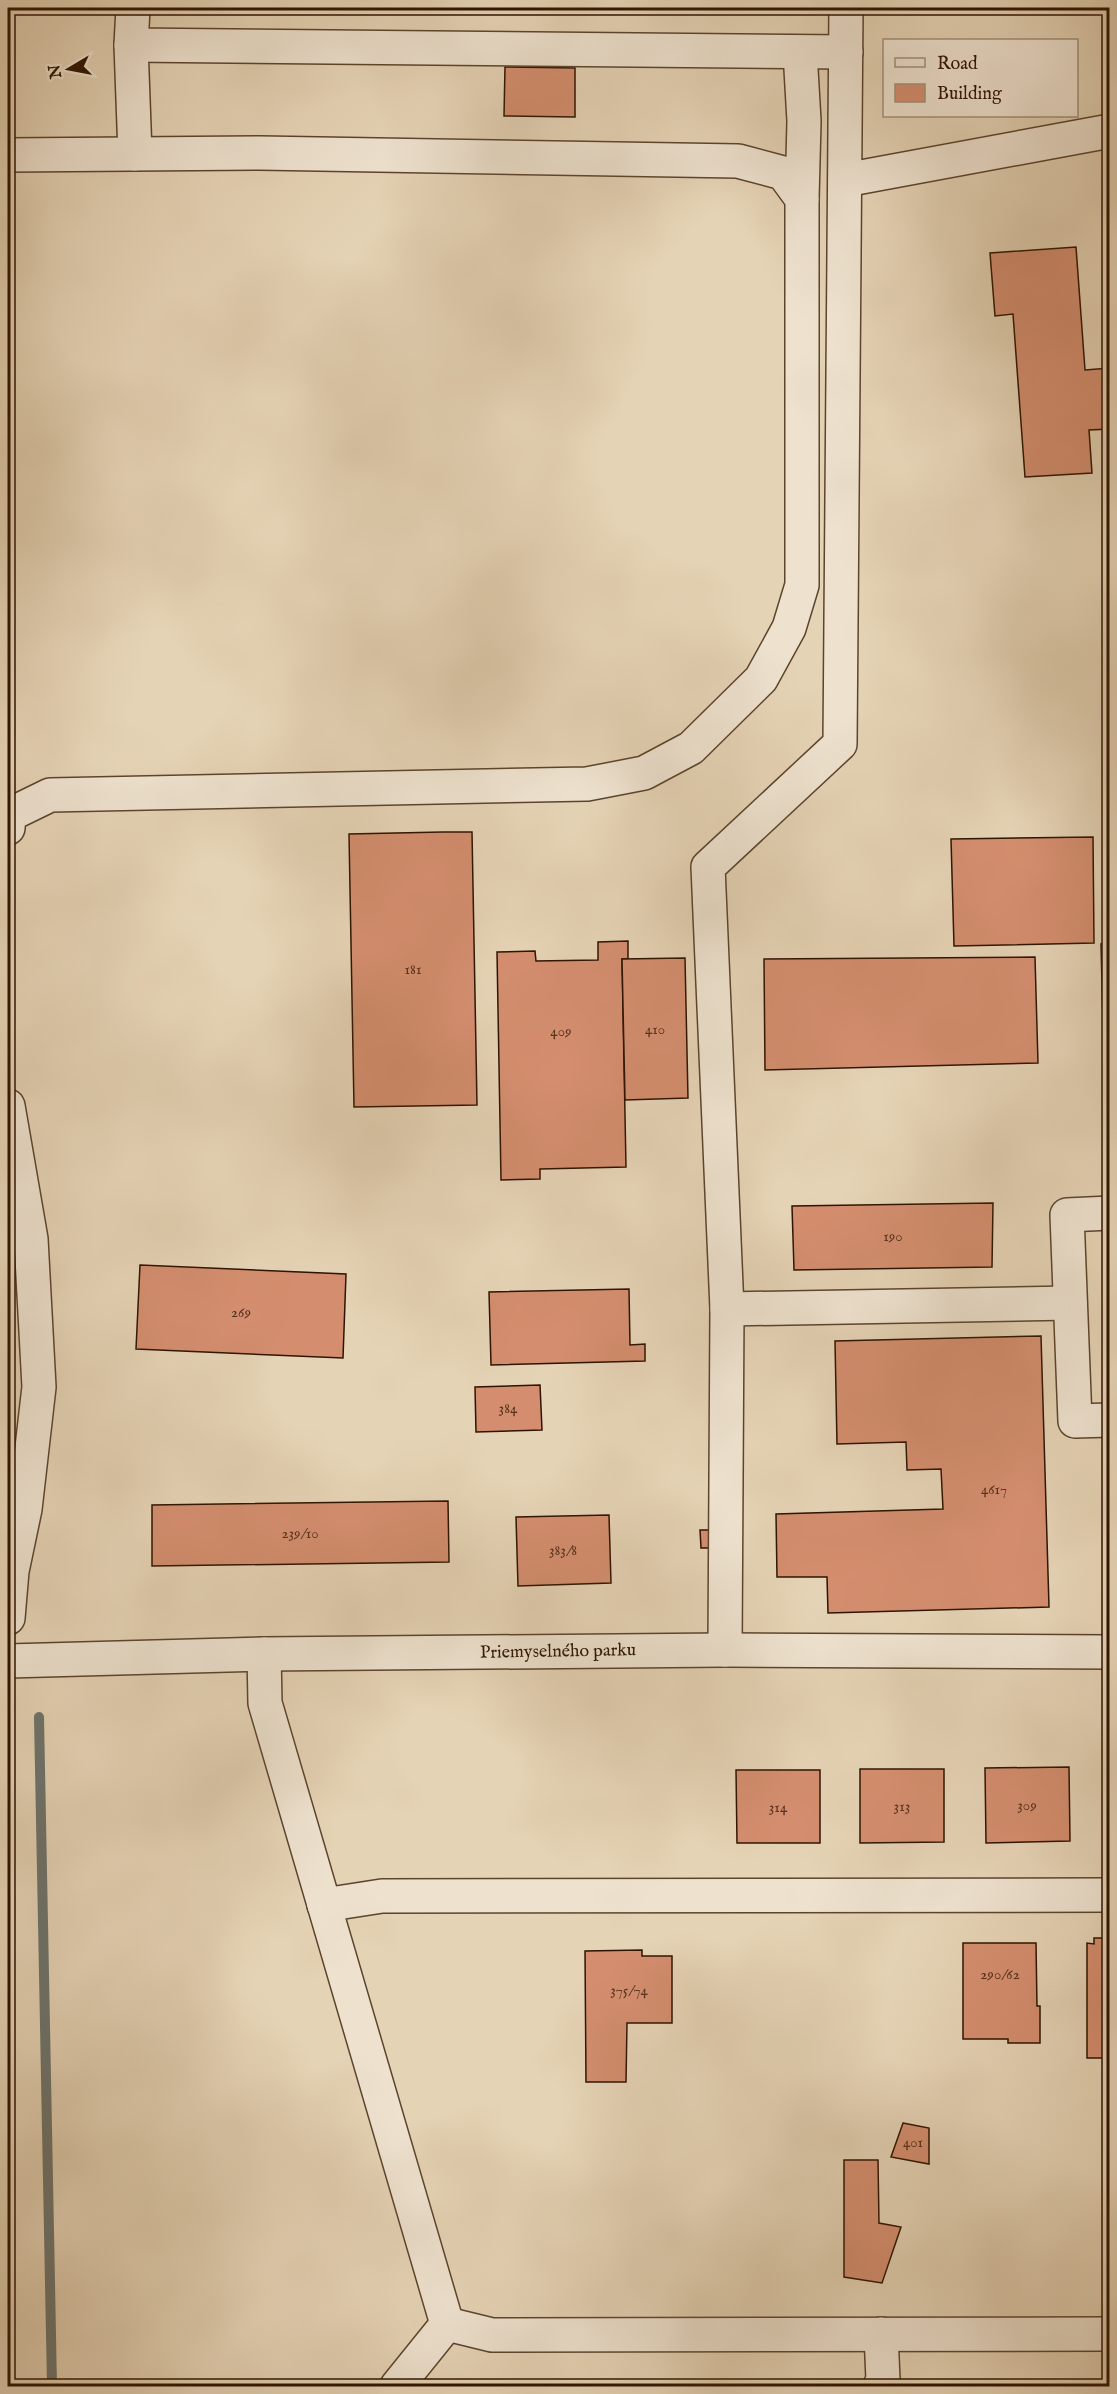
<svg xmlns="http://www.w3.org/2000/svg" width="1117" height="2394" viewBox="0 0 1117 2394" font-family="'IM FELL English',serif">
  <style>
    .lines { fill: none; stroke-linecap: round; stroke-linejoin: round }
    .stream { stroke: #6e756e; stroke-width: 10 }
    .building { fill: #d48e6f; stroke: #2e1400; stroke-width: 1.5 }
    .minor-casing { stroke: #5c442d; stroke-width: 36 }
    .minor { stroke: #eee2cf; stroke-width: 33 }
    .labels { text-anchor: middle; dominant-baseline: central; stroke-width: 6; stroke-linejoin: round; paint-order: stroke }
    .number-label { font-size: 15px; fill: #58321c }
    .street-label { font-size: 18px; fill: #2e1400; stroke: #eee2cf }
  </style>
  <rect width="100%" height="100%" fill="#e5d3b5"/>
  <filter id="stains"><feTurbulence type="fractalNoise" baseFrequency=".00333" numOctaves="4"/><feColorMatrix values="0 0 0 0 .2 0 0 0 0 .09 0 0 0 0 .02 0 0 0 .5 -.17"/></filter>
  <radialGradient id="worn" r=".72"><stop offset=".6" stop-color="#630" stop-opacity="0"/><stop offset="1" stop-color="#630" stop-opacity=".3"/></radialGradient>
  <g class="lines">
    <!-- stream -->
    <path class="stream" d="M39 1717 52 2386"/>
  </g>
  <!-- building -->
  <g class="building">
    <path d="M505 67 575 68V117L504 116Z"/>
    <path d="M1076 247 1085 370 1110 368V429L1089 430 1092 473 1025 477 1013 314 995 316 990 253Z"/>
    <path d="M443 832H472L477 1105 354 1107 349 834Z"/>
    <path d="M1093 837 1094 943 954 946 951 839Z"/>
    <path d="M628 941V959H622L626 1167 540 1169V1179L501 1180 497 952 535 951 536 961 598 960V942Z"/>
    <path d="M1110 943V1183H1107L1101 944Z"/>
    <path d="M1035 957 1038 1063 765 1070 764 959Z"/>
    <path d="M685 958 688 1098 625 1100 622 959Z"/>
    <path d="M993 1203 992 1267 794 1270 792 1206Z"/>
    <path d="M140 1265 346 1274 343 1358 136 1349Z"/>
    <path d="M629 1289 630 1345 645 1344V1361L491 1365 489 1292Z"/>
    <path d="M8 1299H10L12 1367H8Z"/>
    <path d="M1041 1336 1049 1607 828 1613 827 1577H777L776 1514 943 1509 941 1469 907 1470 906 1442 837 1444 835 1341Z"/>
    <path d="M540 1385 542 1430 476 1432 475 1387Z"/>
    <path d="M448 1501 449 1562 152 1566V1505Z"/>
    <path d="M609 1515 611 1583 518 1586 516 1517Z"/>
    <path d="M700 1530H714L715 1548H701Z"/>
    <path d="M1069 1767 1070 1841 986 1843 985 1768Z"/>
    <path d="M860 1769H944V1842L860 1843Z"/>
    <path d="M736 1770H820V1843H737Z"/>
    <path d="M1094 1938H1110V2058H1087V1943L1094 1944Z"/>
    <path d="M963 1943H1036L1037 2006H1040V2043H1008V2039H963Z"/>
    <path d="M642 1950V1956H672V2023H627L626 2082H586L585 1951Z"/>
    <path d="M903 2123 929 2128V2164L891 2157Z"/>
    <path d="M844 2160H878L879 2223 901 2227 882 2283 844 2277Z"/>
  </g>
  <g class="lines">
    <defs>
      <g id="minor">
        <path d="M133 8 131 45 846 52"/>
        <path d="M131 45 135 154"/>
        <path d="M800 52 804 121 802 199"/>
        <path d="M8 155 260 153 738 161 783 173 802 199V585L789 628 761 679 691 748 644 773 587 784 50 795 9 815 8 828"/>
        <path d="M845 180 1110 131"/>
        <path d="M8 1106 31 1239 39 1387 25 1509 12 1571 8 1618"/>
        <path d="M1110 1213 1067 1215 1075 1421 1110 1420"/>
        <path d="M727 1309 708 867 840 744 846 8"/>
        <path d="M725 1650 727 1309 1070 1303"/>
        <path d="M264 1654 265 1703 447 2324"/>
        <path d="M8 1661 264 1654 725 1650 1110 1652"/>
        <path d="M324 1905 382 1896 1110 1895"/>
        <path d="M447 2324 492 2335 1110 2334"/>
        <path d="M397 2386 447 2324"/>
        <path d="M880 2386 883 2380 881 2334"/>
      </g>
    </defs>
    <!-- minor casing -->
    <use href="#minor" class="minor-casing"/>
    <!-- minor -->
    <use href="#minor" class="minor"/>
  </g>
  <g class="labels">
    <!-- number labels -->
    <g class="number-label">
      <text x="413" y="969">181</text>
      <text x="655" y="1029">410</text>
      <text x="561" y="1031">409</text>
      <text x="893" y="1236">190</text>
      <text x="241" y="1312">269</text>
      <text x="508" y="1408">384</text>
      <text x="994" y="1489">4617</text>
      <text x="300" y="1533">239/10</text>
      <text x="563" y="1550">383/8</text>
      <text x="1027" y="1805">309</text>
      <text x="902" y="1806">313</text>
      <text x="778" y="1807">314</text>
      <text x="1000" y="1974">290/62</text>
      <text x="629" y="1990">375/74</text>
      <text x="913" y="2142">401</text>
    </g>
    <!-- street labels -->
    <g class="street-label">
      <text transform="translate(558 1652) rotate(-1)">Priemyselného parku</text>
    </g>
  </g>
  <!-- margin -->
  <rect width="1117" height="2394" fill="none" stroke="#e5d3b5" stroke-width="30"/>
  <rect x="9" y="9" width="1099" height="2376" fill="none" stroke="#2e1400" stroke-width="3"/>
  <rect x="15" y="15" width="1087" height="2364" fill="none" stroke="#2e1400" stroke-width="1.5"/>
  <!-- legend -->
  <rect x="883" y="39" width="195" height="78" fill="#eee2cf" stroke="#a1907c" stroke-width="1.5"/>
  <rect x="895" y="58" width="30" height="9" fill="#eee2cf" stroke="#a1907c" stroke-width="1.5"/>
  <text x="937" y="69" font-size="18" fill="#2e1400">Road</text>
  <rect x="895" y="84" width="30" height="18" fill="#d48e6f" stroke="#a1907c" stroke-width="1.5"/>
  <text x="937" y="99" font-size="18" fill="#2e1400">Building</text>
  <!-- north arrow -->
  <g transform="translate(69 69) rotate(260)" stroke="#eee2cf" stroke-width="4.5" paint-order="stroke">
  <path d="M0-4.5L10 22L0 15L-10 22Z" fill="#2e1400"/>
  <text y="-9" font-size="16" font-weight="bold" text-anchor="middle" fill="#2e1400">N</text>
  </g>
  <rect width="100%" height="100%" filter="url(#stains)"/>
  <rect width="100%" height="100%" fill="url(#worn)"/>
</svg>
